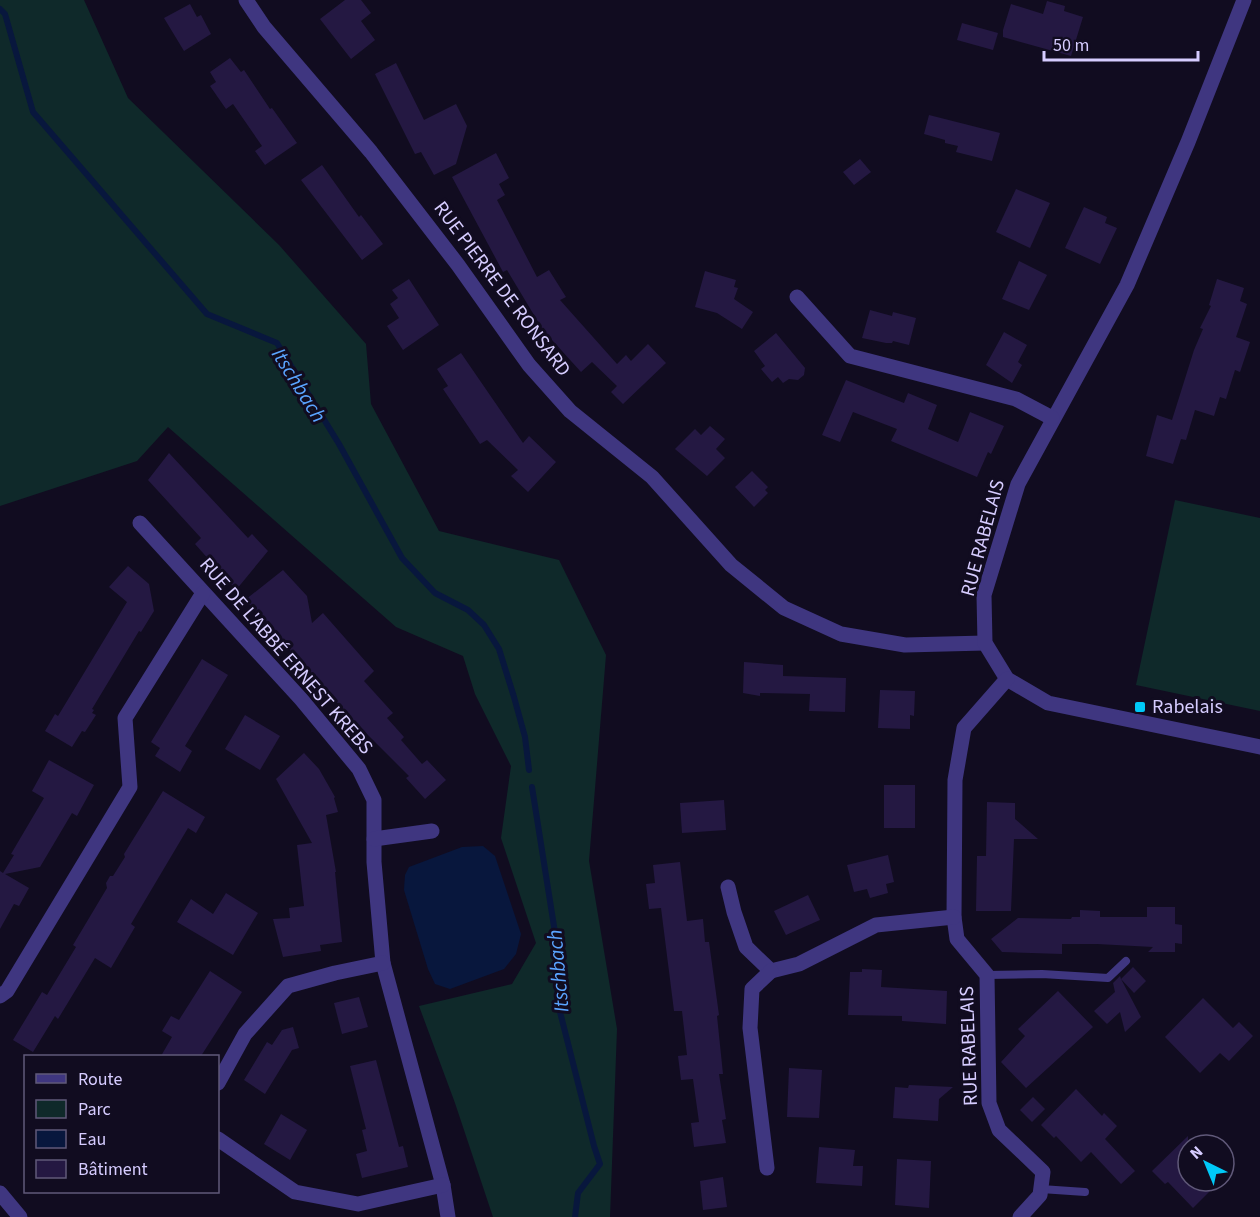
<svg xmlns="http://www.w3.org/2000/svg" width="1260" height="1217" viewBox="0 0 1260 1217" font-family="'Source Sans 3',sans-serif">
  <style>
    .green { fill: #0f292a }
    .water { fill: #08173d }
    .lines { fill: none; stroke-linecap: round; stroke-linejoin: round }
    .stream { stroke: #08173d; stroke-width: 6 }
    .building { fill: #241842 }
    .lane { stroke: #3f3680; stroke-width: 8 }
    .street { stroke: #3f3680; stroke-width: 15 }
    .poi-dot { fill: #00c9f7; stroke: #110c20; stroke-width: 2 }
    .labels { text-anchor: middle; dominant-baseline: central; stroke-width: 6; stroke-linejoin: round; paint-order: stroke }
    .street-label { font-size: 20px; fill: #d6ccff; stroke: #110c20 }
    .poi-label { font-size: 20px; fill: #d6ccff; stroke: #110c20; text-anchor: start }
    .water-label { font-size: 21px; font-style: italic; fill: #5aa4ff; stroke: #110c20 }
  </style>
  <rect width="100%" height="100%" fill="#110c20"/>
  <!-- green -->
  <g class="green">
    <path d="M0 0H84L128 98 279 245 366 344 371 404 439 531 559 560 606 655 589 861 617 1029 610 1217H493L455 1103 419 1006 512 984 536 943 501 838 511 766 475 694 463 656 396 627 168 427 137 461 0 506Z"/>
    <path d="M1175 500 1260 518V711L1136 685Z"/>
  </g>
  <!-- water -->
  <path class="water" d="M483 846 495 856 521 934 516 954 504 969 450 989 435 984 428 969 404 890 405 875 409 867 462 847Z"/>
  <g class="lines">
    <!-- stream -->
    <g class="stream">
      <path d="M0 9 5 14 33 112 207 314 277 343 339 444 402 558 435 593 468 610 484 625 499 649 514 697 525 737 529 770"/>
      <path d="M532 787 556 939 558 1004 594 1146 600 1164 578 1193 575 1217"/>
    </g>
  </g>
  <!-- building -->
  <g class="building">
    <path d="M345 0H361L371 13 361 21 375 40 351 59 320 19Z"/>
    <path d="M1047 1 1065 6 1064 11 1083 17 1071 56 1003 37V30L1011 4 1043 14Z"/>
    <path d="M190 4 197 17 201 15 211 34 184 51 164 18Z"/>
    <path d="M962 23 998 33 993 50 957 40Z"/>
    <path d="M230 58 241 72 244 70 270 109 272 108 297 143 265 165 255 151 262 146 233 104 226 109 210 86 216 82 210 72Z"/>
    <path d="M396 63 424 120 456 104 467 126 456 164 434 175 421 152 415 154 375 74Z"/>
    <path d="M929 115 1000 133 992 161 956 152 958 146 945 143V140L924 134Z"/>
    <path d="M496 153 509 178 499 184 505 195 497 200 537 277 549 270 566 297 560 300 617 364 626 355 631 361 648 344 666 363 623 404 611 392 617 386 592 362 581 372 543 330 507 270 503 272 452 177Z"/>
    <path d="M860 159 871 172 854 185 843 172Z"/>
    <path d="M322 165 359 217 361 215 383 244 362 260 301 180Z"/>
    <path d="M1016 189 1050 203 1030 248 996 232Z"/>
    <path d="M1084 207 1107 217 1105 223 1117 228 1100 264 1065 248Z"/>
    <path d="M1019 261 1047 275 1029 310 1002 299Z"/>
    <path d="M705 271 736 280 734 287 738 288 734 299 753 312 742 329 717 313 695 307Z"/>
    <path d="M409 279 439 325 403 350 387 326 399 318 390 304 398 298 392 290Z"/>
    <path d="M1217 279 1244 288 1240 301 1247 304 1236 337 1250 342 1240 372 1235 370 1226 399 1220 397 1214 416 1195 410 1186 440 1181 439 1173 464 1146 456 1157 415 1172 420 1194 350 1203 329 1200 328 1211 306 1209 305Z"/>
    <path d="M870 310 892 316 893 312 916 318 909 345 893 341 892 343H886L862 338Z"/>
    <path d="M1004 332 1027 345 1018 362 1022 365 1012 383 986 365Z"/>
    <path d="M776 333 805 368 804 375 798 380 789 379 783 383 778 377 772 382 761 369 765 366 754 351Z"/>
    <path d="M461 353 523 443 529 436 556 462 528 492 511 476 518 470 487 440 480 444 443 389 448 386 437 369Z"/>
    <path d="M846 380 904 403 908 393 937 405 928 429 958 442 970 412 1004 426 991 454 988 452 977 477 891 441 897 429 853 412 840 442 822 435Z"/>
    <path d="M710 426 725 439 716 449 725 458 707 476 675 449 695 429 701 435Z"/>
    <path d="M169 453 248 538 252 534 268 551 236 590 195 544 201 538 148 480Z"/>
    <path d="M752 471 768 487 765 490 768 493 754 507 735 487Z"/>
    <path d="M128 566 149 584 154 611 141 632 139 631 92 709 94 710 92 713 96 715 85 732 82 731 72 747 45 731 55 714 58 716 127 602 109 587Z"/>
    <path d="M283 570 307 596 312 623 323 613 374 671 364 681 393 713 387 718 404 737 401 740 422 764 427 760 446 780 425 799 406 778 409 776 350 717 245 600Z"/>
    <path d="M202 659 228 675 185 746 192 751 180 772 155 756 160 748 151 742Z"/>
    <path d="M744 662 783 665V676L846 678 845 712 809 711 810 694 760 693V696L743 693Z"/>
    <path d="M880 690 915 691 914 716 910 715V729L878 728Z"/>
    <path d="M245 715 280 736 260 770 225 749Z"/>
    <path d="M304 753 319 769 335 797 334 798 338 812 326 815 336 872H335L342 942 320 945 321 951 283 957 273 919 290 918 289 908 304 906 297 845 312 843 276 779Z"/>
    <path d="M49 760 94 785 77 816 72 813 40 867 5 874 29 888 19 906 14 904 0 929V871L3 873 14 855 11 854 44 798 32 791Z"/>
    <rect x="884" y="785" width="31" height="43"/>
    <path d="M163 791 205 817 196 833 188 828 131 924 135 927 111 968 95 958 58 1019 55 1016 33 1052 13 1040 42 992 47 995 76 947 73 945 107 888 106 883 110 876H113L125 857 124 854Z"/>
    <path d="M724 800 726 830 682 833 680 803Z"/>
    <path d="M987 802 1015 803V819L1038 839H1014L1011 911H976L977 856H986Z"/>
    <path d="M888 855 894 882 886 884 888 893 870 898 867 889 854 892 847 865Z"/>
    <path d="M680 862 687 921 703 919 705 942H709L719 1015 717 1016 723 1074H719L726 1119 722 1120 726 1143 694 1147 691 1123 699 1122 693 1079 681 1080 678 1056 687 1055 682 1011H674L661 908 649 909 646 884 655 883 653 865Z"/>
    <path d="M226 893 258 913 233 955 177 922 191 899 213 914Z"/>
    <path d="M808 895 820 920 786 935 774 911Z"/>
    <path d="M1147 907H1175V924L1182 925V944L1175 943V952H1148L1153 947 1097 944H1062V954L1002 952 991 939 1018 918 1071 919 1072 917H1080V910L1100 911V917H1147Z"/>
    <path d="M1133 967 1146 981 1134 993 1121 979 1141 1017 1125 1032 1120 1012 1107 1024 1094 1011 1115 992 1113 983 1120 976 1121 979Z"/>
    <path d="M862 969 882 970 881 987 947 991 946 1024 902 1021V1016L848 1015 850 972H862Z"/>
    <path d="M210 971 242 992 201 1056H161L172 1037 162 1031 171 1016 179 1020Z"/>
    <path d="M1058 991 1093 1027 1026 1088 1001 1062 1025 1036 1018 1029Z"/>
    <path d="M359 997 368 1027 342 1034 334 1003Z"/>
    <path d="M1203 998 1233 1028 1239 1022 1253 1036 1229 1061 1220 1053 1200 1073 1165 1037Z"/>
    <path d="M293 1027 299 1048 292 1050 265 1094 244 1080 267 1042 272 1045 282 1030Z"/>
    <path d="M376 1060 399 1147 403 1146 408 1167 362 1178 356 1154 367 1151 362 1130 366 1129 350 1066Z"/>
    <path d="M789 1068 822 1070 819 1118 787 1117Z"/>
    <path d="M909 1085 953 1087 939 1099 938 1121 893 1118 895 1087 908 1088Z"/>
    <path d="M1076 1089 1102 1116 1104 1113 1117 1126 1105 1139 1135 1171 1121 1184 1091 1152 1081 1162 1056 1136 1054 1138 1041 1125Z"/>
    <path d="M1033 1097 1045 1109 1032 1122 1020 1110Z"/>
    <path d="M281 1114 307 1130 290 1160 264 1144Z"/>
    <path d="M1188 1136V1181H1220L1193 1208 1168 1182 1165 1184 1152 1171Z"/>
    <path d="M819 1147 855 1150 853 1166H863L862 1186 816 1183Z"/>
    <path d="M897 1159 931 1161 929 1208 895 1205Z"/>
    <path d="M723 1177 727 1207 703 1210 700 1181Z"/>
  </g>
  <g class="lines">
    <!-- lane -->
    <g class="lane">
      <path d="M987 975 1042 974 1108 978 1126 961"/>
      <path d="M1041 1189 1085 1192"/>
    </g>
    <!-- street -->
    <g class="street">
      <path d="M246 0 264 27 371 152 458 265 529 365 570 411 652 477 731 565 784 608 841 634 905 645 985 643"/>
      <path d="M1244 0 1188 142 1127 285 1018 484 984 595 985 643 1007 679 1048 703 1260 747"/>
      <path d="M797 297 850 356 1016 399 1052 418"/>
      <path d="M140 523 301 699 359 769 374 800V862L383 963 443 1185 448 1217"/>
      <path d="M1007 679 964 728 955 780 954 917 957 939 987 975 989 1103 999 1130 1043 1172 1040 1195 1020 1217"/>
      <path d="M374 839 432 831"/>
      <path d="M728 887 734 912 746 947 771 971 799 964 876 925 954 917"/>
      <path d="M0 996 7 991 130 787 125 718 203 593"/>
      <path d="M218 1083 245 1034 288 986 335 973 383 963"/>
      <path d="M218 1139 295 1192 358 1204 443 1185"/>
      <path d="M767 1168 750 1028 752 989 771 971"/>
      <path d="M0 1193 20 1217"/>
    </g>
  </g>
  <!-- markers -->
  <rect class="poi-dot" x="1134" y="701" width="12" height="12" rx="3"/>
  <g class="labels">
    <!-- street labels -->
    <g class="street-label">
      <text transform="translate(502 289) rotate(53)">RUE PIERRE DE RONSARD</text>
      <text transform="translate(983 538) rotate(-75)">RUE RABELAIS</text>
      <text transform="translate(286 656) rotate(49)">RUE DE L'ABBÉ ERNEST KREBS</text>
      <text transform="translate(969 1046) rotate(-92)">RUE RABELAIS</text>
    </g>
    <!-- poi labels -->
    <g class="poi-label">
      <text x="1152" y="707">Rabelais</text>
    </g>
    <!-- water labels -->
    <g class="water-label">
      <text transform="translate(299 385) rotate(58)">Itschbach</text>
      <text transform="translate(558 971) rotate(-95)">Itschbach</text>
    </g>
  </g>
  <!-- legend -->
  <rect x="24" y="1055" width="195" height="138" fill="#110c20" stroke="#605979" stroke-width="1.5"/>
  <rect x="36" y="1074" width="30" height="9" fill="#3f3680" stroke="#605979" stroke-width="1.5"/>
  <text x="78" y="1085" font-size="18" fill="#d6ccff">Route</text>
  <rect x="36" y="1100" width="30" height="18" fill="#0f292a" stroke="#605979" stroke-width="1.5"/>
  <text x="78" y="1115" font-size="18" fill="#d6ccff">Parc</text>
  <rect x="36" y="1130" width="30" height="18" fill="#08173d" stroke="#605979" stroke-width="1.5"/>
  <text x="78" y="1145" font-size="18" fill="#d6ccff">Eau</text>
  <rect x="36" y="1160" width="30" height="18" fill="#241842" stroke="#605979" stroke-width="1.5"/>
  <text x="78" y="1175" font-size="18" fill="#d6ccff">Bâtiment</text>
  <!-- north arrow -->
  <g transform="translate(1206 1163) rotate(317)"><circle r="28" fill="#110c20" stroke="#605979" stroke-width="1.5"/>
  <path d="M0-4.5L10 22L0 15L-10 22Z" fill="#00c9f7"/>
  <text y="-9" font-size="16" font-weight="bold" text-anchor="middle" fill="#d6ccff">N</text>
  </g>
  <!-- scale -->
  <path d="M1044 51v9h154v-9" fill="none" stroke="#d6ccff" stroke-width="3"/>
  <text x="1053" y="51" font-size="18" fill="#d6ccff" stroke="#110c20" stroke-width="4.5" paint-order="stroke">50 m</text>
</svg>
